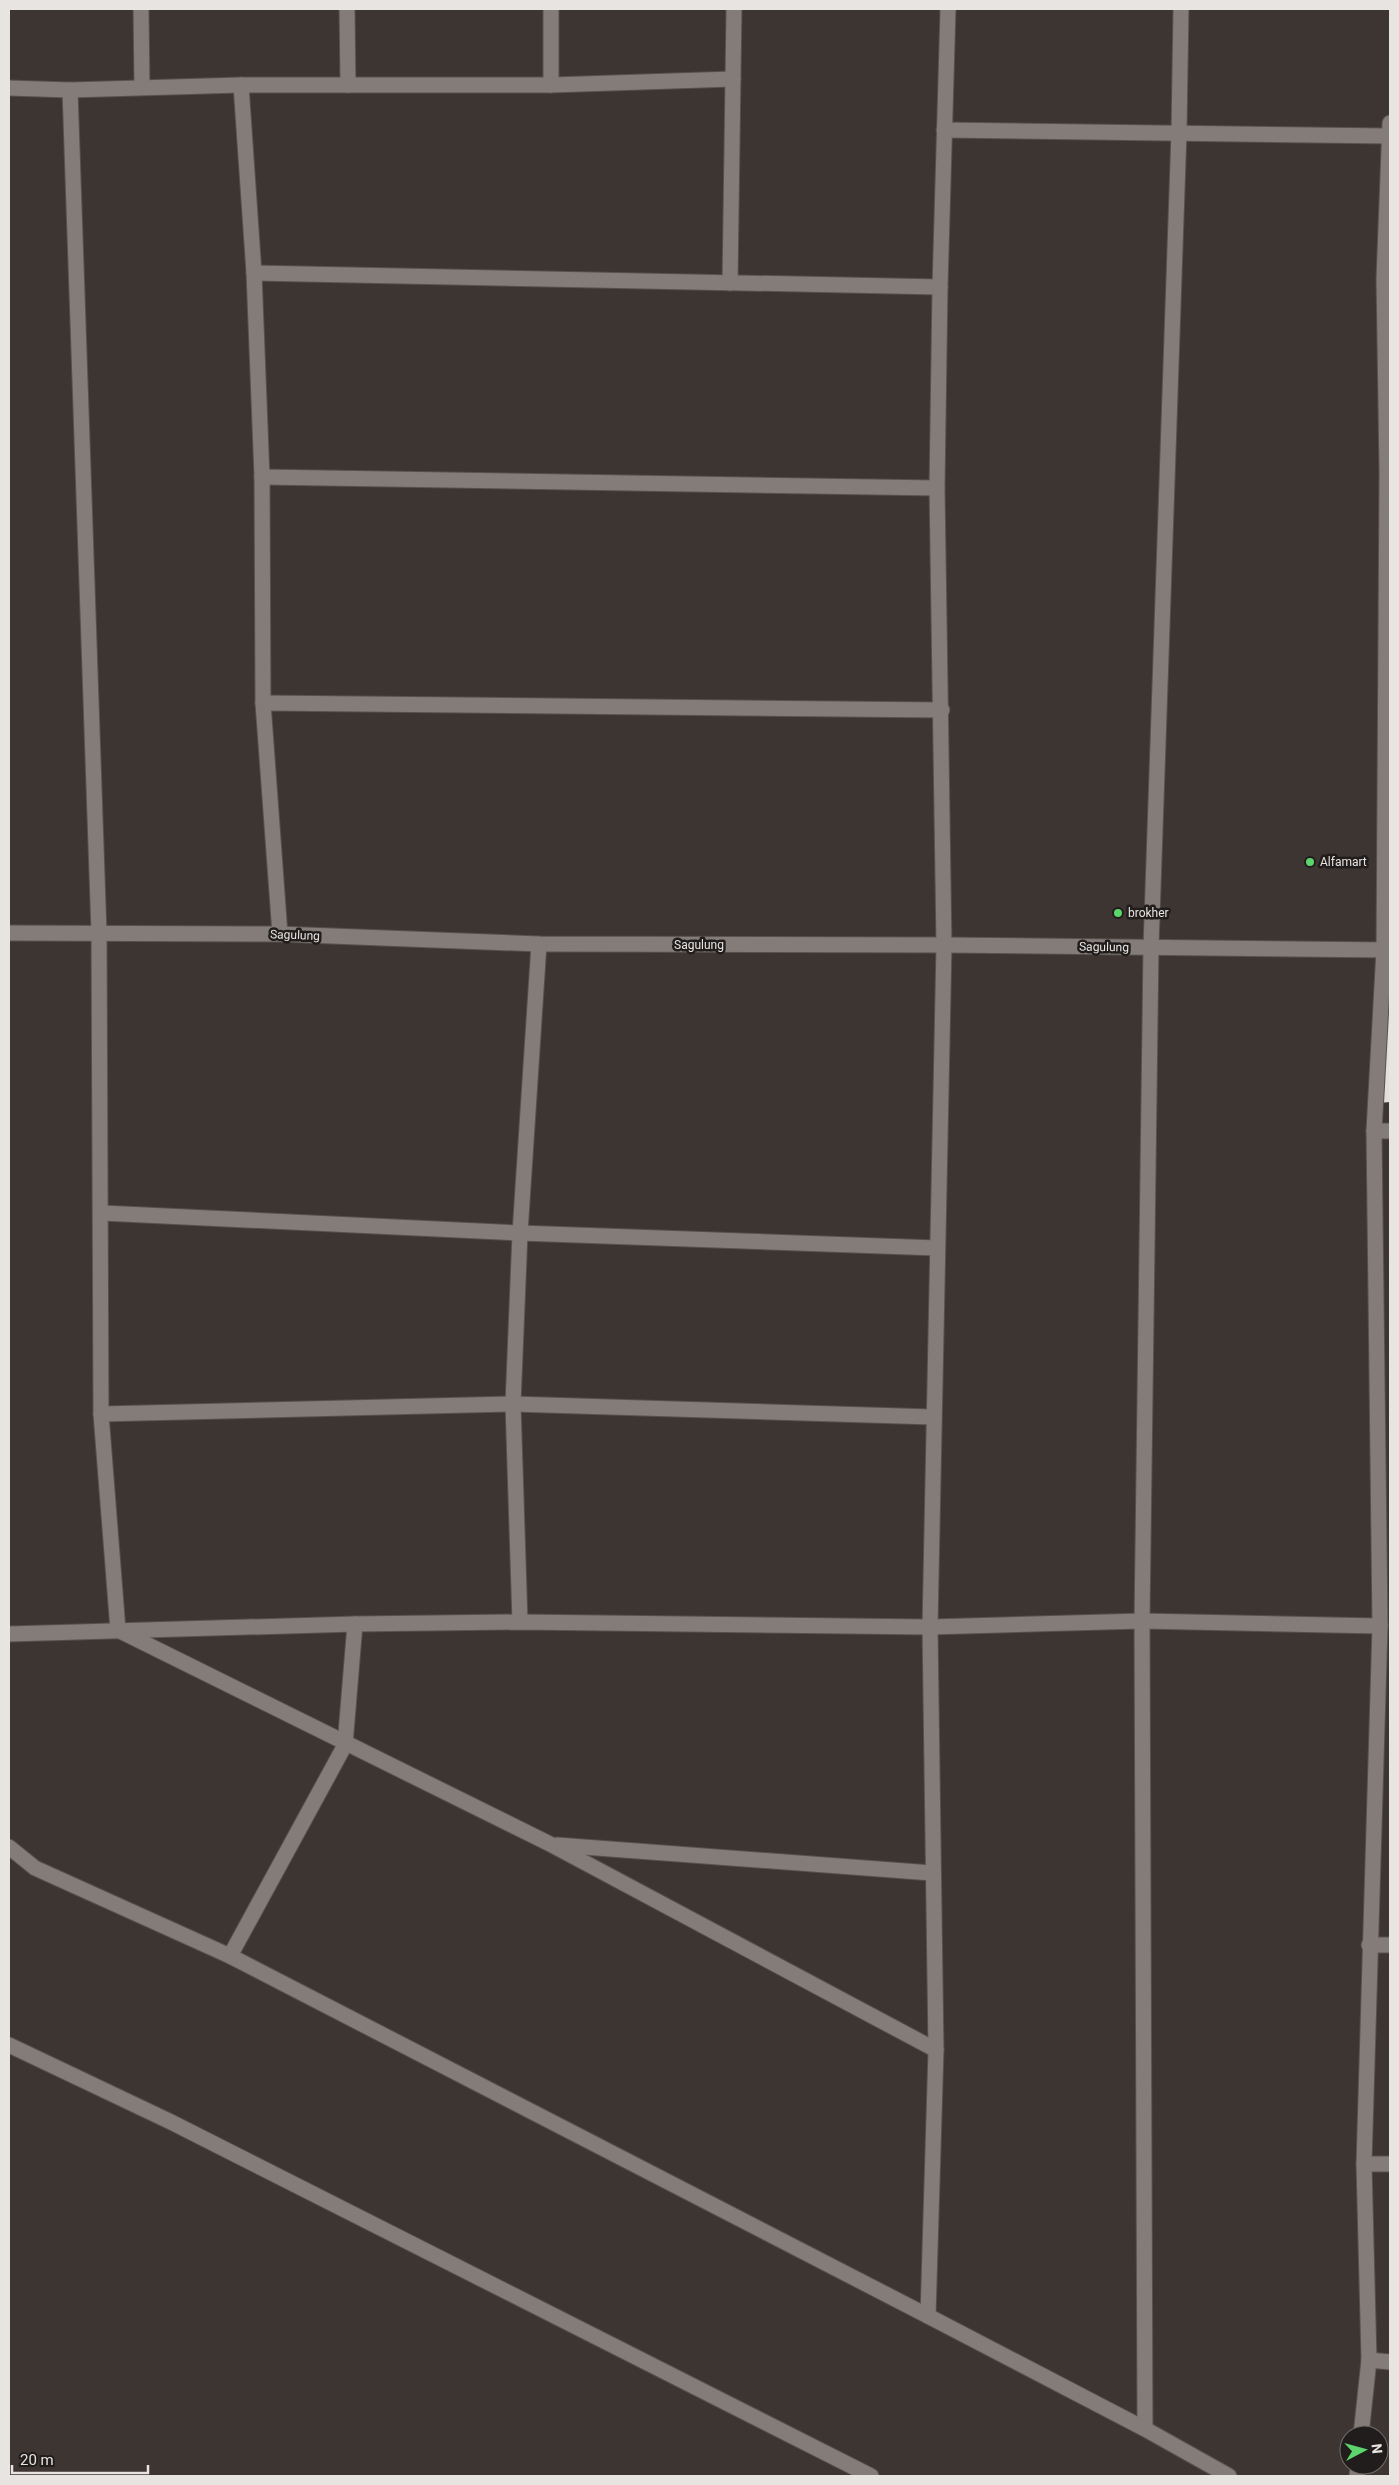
<svg xmlns="http://www.w3.org/2000/svg" width="1399" height="2485" viewBox="0 0 1399 2485" font-family="Roboto,sans-serif">
  <style>
    .building { fill: #e5dfd8 }
    .lines { fill: none; stroke-linecap: round; stroke-linejoin: round }
    .minor-casing { stroke: #56514e; stroke-width: 17 }
    .minor { stroke: #847c78; stroke-width: 15 }
    .poi-dot { fill: #5dd56d; stroke: #211d1c; stroke-width: 2 }
    .labels { text-anchor: middle; dominant-baseline: central; stroke-width: 5; stroke-linejoin: round; paint-order: stroke }
    .poi-label { font-size: 12px; fill: #e8e4e2; stroke: #211d1c; text-anchor: start }
    .street-label { font-size: 12px; fill: #e8e4e2; stroke: #211d1c }
  </style>
  <rect width="100%" height="100%" fill="#3c3532"/>
  <!-- building -->
  <path class="building" d="M1389 999 1390 1102 1379 1103Z"/>
  <g class="lines">
    <defs>
      <g id="minor">
        <path d="M141 9 142 86"/>
        <path d="M347 9 348 85"/>
        <path d="M551 9V85"/>
        <path d="M241 85 254 273 262 477 263 703 280 934"/>
        <path d="M9 88 70 90 241 85H551L733 79"/>
        <path d="M70 90 99 933 101 1414 118 1630 550 1844 936 2050"/>
        <path d="M944 130 1389 136"/>
        <path d="M254 273 940 287"/>
        <path d="M730 283 734 9"/>
        <path d="M262 477 937 488"/>
        <path d="M263 703 942 710"/>
        <path d="M9 933 280 934 539 944 944 945 1390 950"/>
        <path d="M1374 1131H1390"/>
        <path d="M102 1213 520 1233 937 1248"/>
        <path d="M101 1414 513 1404 933 1417"/>
        <path d="M520 1622 513 1404 520 1233 539 944"/>
        <path d="M9 1634 355 1624 520 1622 930 1627 1142 1621 1380 1626"/>
        <path d="M557 1845 932 1873"/>
        <path d="M9 1847 35 1868 230 1956 928 2316 1145 2429 1229 2476"/>
        <path d="M1369 1945H1390"/>
        <path d="M230 1956 345 1745 355 1624"/>
        <path d="M9 2045 171 2122 871 2476"/>
        <path d="M1364 2164H1390"/>
        <path d="M928 2316 936 2050 930 1627 944 945 937 488 940 287 948 9"/>
        <path d="M1369 2360 1390 2362"/>
        <path d="M1145 2429 1142 1621 1151 947 1179 132 1181 9"/>
        <path d="M1361 2435 1369 2360 1364 2164 1380 1626 1374 1131 1384 950 1387 472 1384 279 1390 123"/>
        <path d="M1357 2476 1358 2465"/>
      </g>
    </defs>
    <!-- minor casing -->
    <use href="#minor" class="minor-casing"/>
    <!-- minor -->
    <use href="#minor" class="minor"/>
  </g>
  <!-- markers -->
  <g class="poi-dot">
    <circle cx="1310" cy="862" r="5"/>
    <circle cx="1118" cy="913" r="5"/>
  </g>
  <g class="labels">
    <!-- poi labels -->
    <g class="poi-label">
      <text x="1320" y="862">Alfamart</text>
      <text x="1128" y="913">brokher</text>
    </g>
    <!-- street labels -->
    <g class="street-label">
      <text transform="translate(295 935) rotate(2)">Sagulung</text>
      <text x="699" y="945">Sagulung</text>
      <text transform="translate(1104 947) rotate(1)">Sagulung</text>
    </g>
  </g>
  <!-- border -->
  <rect width="1399" height="2485" fill="none" stroke="#e8e4e2" stroke-width="20"/>
  <!-- north arrow -->
  <g transform="translate(1364 2450) rotate(84)"><circle r="24" fill="#211d1c" stroke="#716d6b"/>
  <path d="M0-4L9 19L0 12L-9 19Z" fill="#5dd56d"/>
  <text y="-8" font-size="14" font-weight="bold" text-anchor="middle" fill="#e8e4e2">N</text>
  </g>
  <!-- scale -->
  <path d="M12 2465v8h136v-8" fill="none" stroke="#e8e4e2" stroke-width="2.5"/>
  <text x="20" y="2465" font-size="15" fill="#e8e4e2" stroke="#211d1c" stroke-width="4" paint-order="stroke">20 m</text>
</svg>
